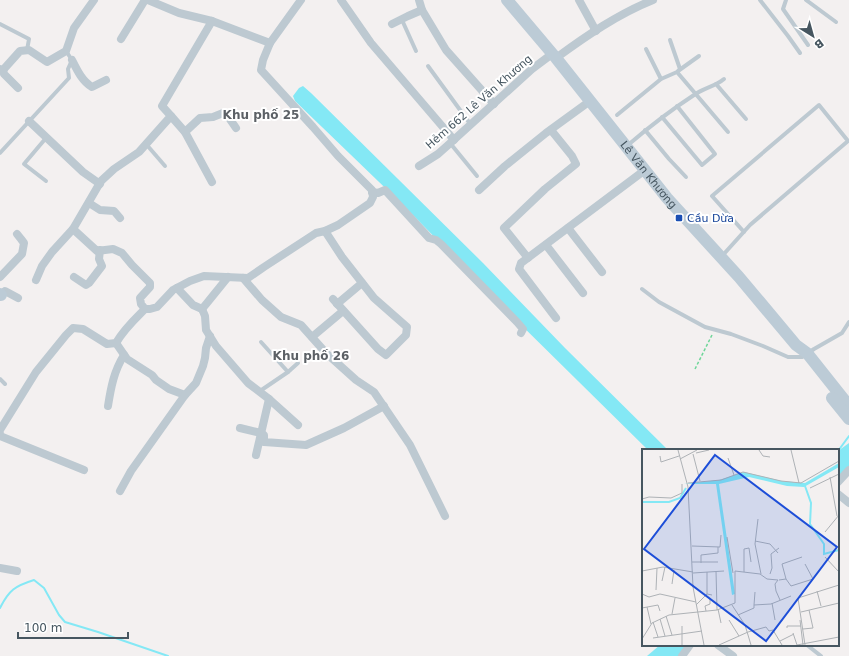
<svg xmlns="http://www.w3.org/2000/svg" width="849" height="656" viewBox="0 0 849 656" font-family="'DejaVu Sans',sans-serif">
  <style>
    .water { fill: #84e8f5 }
    .lines { fill: none; stroke-linecap: round; stroke-linejoin: round }
    .stream { stroke: #84e8f5; stroke-width: 2 }
    .path { stroke: #6fd69a; stroke-width: 1.5; stroke-dasharray: 3 2; stroke-linecap: butt }
    .lane { stroke: #bdc9d1; stroke-width: 4 }
    .street { stroke: #bdc9d1; stroke-width: 8 }
    .secondary { stroke: #bccbd6; stroke-width: 12 }
    .transit-dot { fill: #1a4fb4; stroke: #fff; stroke-width: 1.5 }
    .labels { text-anchor: middle; dominant-baseline: central; stroke-width: 4; stroke-linejoin: round; paint-order: stroke }
    .street-label { font-size: 11px; fill: #465660; stroke: #fff }
    .transit-label { font-size: 11px; fill: #164399; stroke: #fff; text-anchor: start }
    .neighbourhood-label { font-size: 12px; font-weight: bold; fill: #5c6166; stroke: #fff }
    .inset-river { fill: none; stroke: #84e8f5; stroke-width: 2 }
    .inset-road { fill: none; stroke: #aeb2b6; stroke-width: 1 }
    .view { fill: #1d4ed8; fill-opacity: 0.15; stroke: #1d4ed8; stroke-width: 2 }
    .inset-edge { fill: none; stroke: #465660; stroke-width: 2 }
  </style>
  <rect width="100%" height="100%" fill="#f3f0f0"/>
  <!-- water -->
  <g class="water">
    <path d="M303 86 311 93 483 263 565 348 668 450H648L504 308 406 208 295 101 293 96 299 88Z"/>
    <path d="M849 443V469L838 479V451Z"/>
    <path d="M660 645H689L680 656H647Z"/>
  </g>
  <g class="lines">
    <!-- stream -->
    <g class="stream">
      <path d="M838 451 849 436"/>
      <path d="M0 608C9 590 15 586 34 580L44 588 59 615 65 622 98 632 168 656"/>
    </g>
    <!-- path -->
    <path class="path" d="M695 369 712 335"/>
    <!-- lane -->
    <g class="lane">
      <path d="M760 0 788 36 800 53"/>
      <path d="M786 0 783 9 808 45"/>
      <path d="M806 0 836 22"/>
      <path d="M402 20 416 51"/>
      <path d="M0 24 29 39 27 50"/>
      <path d="M670 40 680 69"/>
      <path d="M646 49 661 79"/>
      <path d="M428 66 471 125"/>
      <path d="M678 71 699 56"/>
      <path d="M716 84 746 119"/>
      <path d="M617 115 661 79 677 72 728 132"/>
      <path d="M662 117 702 165 715 154 677 106"/>
      <path d="M645 130 669 159 686 177"/>
      <path d="M450 143 477 176"/>
      <path d="M146 144 165 166"/>
      <path d="M628 145C649 127 671 110 694 95 704 88 716 86 724 79"/>
      <path d="M0 153 69 78 68 69 72 60 66 51"/>
      <path d="M46 181 24 164 46 138"/>
      <path d="M722 256 750 225 848 141 819 105 712 196 744 232"/>
      <path d="M642 289 659 302 705 327 731 334 763 346 788 357H802L814 349 842 333 849 322"/>
      <path d="M261 342 288 372"/>
      <path d="M0 379 5 384"/>
      <path d="M260 391 288 372 298 363"/>
      <path d="M807 645 821 656"/>
    </g>
    <!-- street -->
    <g class="street">
      <path d="M148 0 179 13 212 21 270 43"/>
      <path d="M341 0 371 43 454 140"/>
      <path d="M579 0 596 31"/>
      <path d="M422 10 446 50 494 104"/>
      <path d="M392 24 408 16 422 10 419 0"/>
      <path d="M121 39 145 0"/>
      <path d="M556 58C586 36 618 14 653 0"/>
      <path d="M72 60C77 70 82 81 92 87L106 80"/>
      <path d="M0 69 3 70 20 51 29 50 47 62 66 51 74 28 94 0"/>
      <path d="M3 70 4 74 18 88"/>
      <path d="M171 116 185 132 212 182"/>
      <path d="M29 121 83 172 100 184"/>
      <path d="M185 132 200 118 213 117 223 113 227 115 236 128"/>
      <path d="M419 166 438 154 447 146 532 69 552 54"/>
      <path d="M479 190 505 166 546 133 590 101"/>
      <path d="M372 192 378 193 385 190 429 238 436 240 441 244 517 322 523 329 521 333"/>
      <path d="M89 203 100 210 114 211 120 218"/>
      <path d="M568 228 602 272"/>
      <path d="M73 229 97 251 113 249 122 253 132 265 150 283V287L140 298 141 304 145 309H150L157 307 173 290 190 281 204 276 248 278 264 267 316 233 325 231 338 225 370 203 373 197 372 190 338 156 313 127 261 70 263 60 270 43 301 0"/>
      <path d="M325 231 342 257 374 298 407 327 406 335 386 355 378 349 333 299"/>
      <path d="M546 245 583 293"/>
      <path d="M528 258 504 228 545 189 576 164 572 156 551 130"/>
      <path d="M0 277 22 254 24 243 21 239 17 234"/>
      <path d="M74 277 86 285 89 283 102 266 99 259 100 250"/>
      <path d="M243 278 262 300 281 317 301 325 326 353 356 380 374 392 410 445 445 516"/>
      <path d="M36 280 42 266 52 252 73 229 101 181 114 169 139 152 171 116 162 106 212 21"/>
      <path d="M177 288 193 305 202 309 207 303 228 277"/>
      <path d="M0 296 5 291 18 298"/>
      <path d="M337 304 362 283"/>
      <path d="M202 309 205 316 206 330 216 346 248 383 269 399 256 455"/>
      <path d="M556 318 519 269 521 263 645 170"/>
      <path d="M312 337 343 311"/>
      <path d="M116 343 127 359 152 375 156 380 169 389 185 395 131 471 120 491"/>
      <path d="M185 395 196 383 203 366 205 358 206 348 210 336"/>
      <path d="M269 399 298 425"/>
      <path d="M108 406C111 387 114 371 124 355"/>
      <path d="M240 428 261 433 264 435V442L306 445 344 428 384 406"/>
      <path d="M0 430 36 372 66 335 73 328 83 329 107 344 116 343C124 329 134 320 145 309"/>
      <path d="M0 434V436L84 470"/>
      <path d="M838 482 849 470"/>
      <path d="M838 494 849 503"/>
      <path d="M0 568 17 571"/>
      <path d="M718 645 733 656"/>
      <path d="M682 656 690 645"/>
    </g>
    <!-- secondary -->
    <g class="secondary">
      <path id="s1" d="M507 0 556 58 667 198 739 277 796 345 807 353 849 406"/>
      <path d="M0 294 1 295"/>
      <path d="M832 398 849 419"/>
    </g>
  </g>
  <!-- markers -->
  <rect class="transit-dot" x="675" y="214" width="8" height="8" rx="2"/>
  <g class="labels">
    <!-- street labels -->
    <g class="street-label">
      <text transform="translate(479 102) rotate(-41)">Hẻm 662 Lê Văn Khương</text>
      <text stroke="none"><textPath href="#s1" startOffset="225">Lê Văn Khương</textPath></text>
    </g>
    <!-- transit labels -->
    <g class="transit-label">
      <text x="687" y="218">Cầu Dừa</text>
    </g>
    <!-- neighbourhood labels -->
    <g class="neighbourhood-label">
      <text x="261" y="115">Khu phố 25</text>
      <text x="311" y="356">Khu phố 26</text>
    </g>
  </g>
  <!-- overview -->
  <g transform="translate(642 449)">
    <rect width="197" height="197" fill="#f3f0f0"/>
    <path d="M197 14V18L162 38 145 37 107 28 77 35 93 145 90 146 74 35H42L77 31 102 23 140 32 163 34Z" fill="#84e8f5"/>
    <path class="inset-river" d="M163 37 169 54 168 75 182 95V105L197 101M0 53H27L38 49 44 39"/>
    <path class="inset-road" d="M36 1 46 38 51 138 62 196M117 1 121 7 128 8M149 1 157 34M54 4 67 1M51 5 58 32M18 7 19 13 37 7M86 9 92 26M38 10 55 1M188 28 195 67M46 34 79 31 101 23 139 32 159 34 197 12M168 39 197 25M0 50 7 48 29 49 40 44V35M116 70 113 95 119 125M183 83 197 66M85 88 91 124M113 92 128 95 136 104M50 97 78 98 79 86M183 108 197 123M50 113H76M59 114V106L76 104V98M0 122 21 118 51 123M74 122 75 161M65 123V145M102 123V100L107 99 109 113M51 124 82 122M128 125 130 119 129 105 137 99M144 130 140 115 160 108M137 131 144 130 149 137 171 130 163 115M20 132 23 118M30 135 32 121M14 141 15 119M175 142 179 157M0 145 7 148 18 145 54 153M156 149 163 196M156 149 197 136M130 154 133 171M54 156 65 145 70 146M90 156 103 176 109 196M112 156 113 143M5 158 9 175M0 159 16 156 18 162M76 160 79 174M64 162 63 157 68 155V150M159 163 197 154M30 165 33 149M96 166 112 159V156L129 155 149 147M24 167 30 186M18 170 23 187M87 171 97 187M158 171 161 196M11 173 16 188M145 179V177H159M161 180 171 179 167 161M106 183 124 178 127 182 131 181 140 196M151 184 155 196 197 188M11 189 60 182M0 190 10 174 27 166 75 161 93 154V122L118 125 125 130 136 131 133 135 134 142 138 151M138 192 152 185M40 196V177M77 196 106 183"/>
    <path class="view" d="M73 6 195 98 124 192 2 100Z"/>
    <rect width="197" height="197" class="inset-edge"/>
  </g>
  <!-- north arrow -->
  <g transform="translate(813 36) rotate(143)" stroke="#ffffff" stroke-width="3" paint-order="stroke">
  <path d="M0-3L7 15L0 10L-7 15Z" fill="#465660"/>
  <text y="-6" font-size="11" font-weight="bold" text-anchor="middle" fill="#465660">B</text>
  </g>
  <!-- scale -->
  <path d="M18 632v6h110v-6" fill="none" stroke="#465660" stroke-width="2"/>
  <text x="24" y="632" font-size="12" fill="#465660" stroke="#ffffff" stroke-width="3" paint-order="stroke">100 m</text>
</svg>
